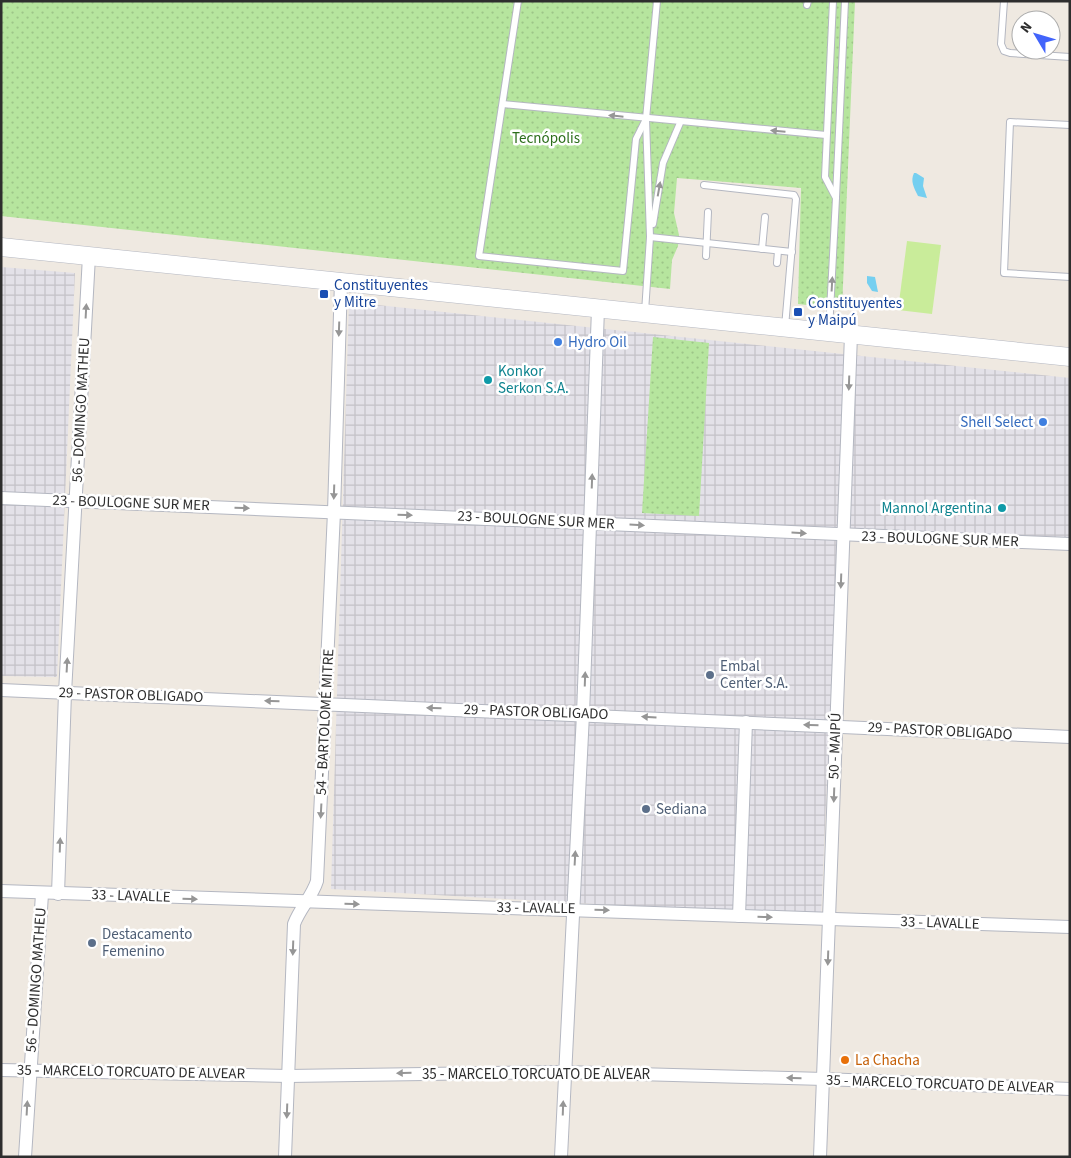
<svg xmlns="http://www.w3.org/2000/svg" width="1071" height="1158" viewBox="0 0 1071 1158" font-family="'Source Sans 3',sans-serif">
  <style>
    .industrial { fill: url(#industrial-grid) }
    .grass { fill: url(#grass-dots) }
    .pitch { fill: #c9ec9a }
    .water { fill: #75cff0 }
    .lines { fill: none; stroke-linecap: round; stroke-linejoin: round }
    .service-casing { stroke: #b4b7c1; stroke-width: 8 }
    .minor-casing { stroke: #b4b7c1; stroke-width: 14 }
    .secondary-casing { stroke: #b4b7c1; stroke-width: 19 }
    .service { stroke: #fff; stroke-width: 6 }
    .minor { stroke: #fff; stroke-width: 12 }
    .secondary { stroke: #fff; stroke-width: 18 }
    .oneway { fill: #969696 }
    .transit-dot { fill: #1a4fb4; stroke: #fff; stroke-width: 2 }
    .shop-dot { fill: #3f7fe0; stroke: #fff; stroke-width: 2 }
    .culture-dot { fill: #0f9aa8; stroke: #fff; stroke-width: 2 }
    .service-dot { fill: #5c6f8a; stroke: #fff; stroke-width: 2 }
    .food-dot { fill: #e8710a; stroke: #fff; stroke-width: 2 }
    .labels { text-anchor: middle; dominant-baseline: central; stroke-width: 5; stroke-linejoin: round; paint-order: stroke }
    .park-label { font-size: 15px; fill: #2c6e1b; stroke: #fff }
    .transit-label { font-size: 15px; fill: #164399; stroke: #fff; text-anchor: start }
    .shop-label { font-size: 15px; fill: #366cbe; stroke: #fff; text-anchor: start }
    .culture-label { font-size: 15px; fill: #0d838f; stroke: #fff; text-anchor: start }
    .street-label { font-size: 15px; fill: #2e2e2e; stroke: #fff }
    .service-label { font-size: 15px; fill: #4e5e75; stroke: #fff; text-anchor: start }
    .food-label { font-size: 15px; fill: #c56008; stroke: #fff; text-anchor: start }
  </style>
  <defs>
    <pattern id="industrial-grid" width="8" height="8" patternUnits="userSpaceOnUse" patternTransform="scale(1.25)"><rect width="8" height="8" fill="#e3e1e8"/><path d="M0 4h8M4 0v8" fill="none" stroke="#c3c1c7"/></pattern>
    <pattern id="grass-dots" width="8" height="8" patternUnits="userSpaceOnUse" patternTransform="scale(1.25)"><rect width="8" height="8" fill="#b6e59e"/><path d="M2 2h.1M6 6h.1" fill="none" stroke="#9dc588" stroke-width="1.8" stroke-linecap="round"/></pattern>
  </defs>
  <rect width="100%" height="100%" fill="#efe9e1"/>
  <!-- industrial -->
  <g class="industrial">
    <path d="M1 267 75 273 57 677 1 676Z"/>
    <path d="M349 302 1070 378V538L838 529 821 917 331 889Z"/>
  </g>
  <!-- grass -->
  <g class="grass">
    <path d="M1 1H855L842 309 798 304 801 188 677 178 674 213 679 235 678 246 672 260 670 289 1 216Z"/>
    <path d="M653 337 709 343 699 516 642 513Z"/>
  </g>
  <!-- pitch -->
  <path class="pitch" d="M907 241 941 245 932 314 898 310Z"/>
  <!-- water -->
  <g class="water">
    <path d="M916 173 924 178 923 186 927 198 918 196C914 188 910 181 914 173Z"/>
    <path d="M867 276 875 277 878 292 872 291 867 283Z"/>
  </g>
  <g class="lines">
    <defs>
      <g id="service">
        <path d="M518 1 479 256 623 271 636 139 646 119"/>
        <path d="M1004 1 1001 44 1004 51 1010 53 1070 57"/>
        <path d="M807 5 808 1"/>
        <path d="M503 104 826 135"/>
        <path d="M1070 125 1010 122 1004 273 1070 277"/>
        <path d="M704 185 794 195 796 199 785 327"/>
        <path d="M836 197 845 1"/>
        <path d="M653 224 663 163 680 123"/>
        <path d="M650 237 792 252"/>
        <path d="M762 249 765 217"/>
        <path d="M706 256 708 212"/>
        <path d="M777 263 778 251"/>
        <path d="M645 312 650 237 646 119 657 1"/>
        <path d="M829 331 836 198 825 177 833 1"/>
      </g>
      <g id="minor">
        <path d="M1 498 1070 544"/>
        <path d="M1 690 1070 737"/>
        <path d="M1 891 1070 927"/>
        <path d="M58 894 65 693 89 256"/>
        <path d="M739 916 746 722"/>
        <path d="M1 1070 288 1076 564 1072 824 1079 1070 1089"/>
        <path d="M25 1157 42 894"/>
        <path d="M285 1157 294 924C300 908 312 897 317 881L334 512 341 281"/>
        <path d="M561 1157 583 714 598 309"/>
        <path d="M820 1157 851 335"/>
      </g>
      <path id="secondary" d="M1 247 1070 357"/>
    </defs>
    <!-- service casing -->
    <use href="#service" class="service-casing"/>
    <!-- minor casing -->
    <use href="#minor" class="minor-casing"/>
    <!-- secondary casing -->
    <use href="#secondary" class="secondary-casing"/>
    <!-- service -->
    <use href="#service" class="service"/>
    <!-- minor -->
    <use href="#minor" class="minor"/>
    <!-- secondary -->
    <use href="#secondary" class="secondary"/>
  </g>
  <!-- one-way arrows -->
  <defs><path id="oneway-solid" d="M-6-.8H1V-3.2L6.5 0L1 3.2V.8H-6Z" transform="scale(1.25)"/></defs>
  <g class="oneway">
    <use href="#oneway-solid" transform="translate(616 116) rotate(-174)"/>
    <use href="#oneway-solid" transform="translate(778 131) rotate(-175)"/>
    <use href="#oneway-solid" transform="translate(659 189) rotate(-80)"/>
    <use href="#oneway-solid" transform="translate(832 284) rotate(-87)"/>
    <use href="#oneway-solid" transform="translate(86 311) rotate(-87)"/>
    <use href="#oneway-solid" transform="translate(339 329) rotate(92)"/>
    <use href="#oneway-solid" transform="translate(849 383) rotate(92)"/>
    <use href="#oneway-solid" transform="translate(592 481) rotate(-88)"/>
    <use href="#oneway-solid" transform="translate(334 492) rotate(92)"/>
    <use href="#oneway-solid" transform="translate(242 508) rotate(2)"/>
    <use href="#oneway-solid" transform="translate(405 515) rotate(2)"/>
    <use href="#oneway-solid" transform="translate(637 525) rotate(3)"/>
    <use href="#oneway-solid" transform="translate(799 533) rotate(3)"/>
    <use href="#oneway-solid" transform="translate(841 581) rotate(92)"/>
    <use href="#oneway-solid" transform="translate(67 665) rotate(-87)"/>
    <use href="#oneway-solid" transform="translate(585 679) rotate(-88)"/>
    <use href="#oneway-solid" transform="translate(272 701) rotate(-178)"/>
    <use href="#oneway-solid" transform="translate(434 708) rotate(-178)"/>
    <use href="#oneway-solid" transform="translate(649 717) rotate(-177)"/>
    <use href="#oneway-solid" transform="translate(811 725) rotate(-178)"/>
    <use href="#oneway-solid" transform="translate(834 795) rotate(92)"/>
    <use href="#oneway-solid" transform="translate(321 811) rotate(93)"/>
    <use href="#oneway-solid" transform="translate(60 845) rotate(-88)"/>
    <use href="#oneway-solid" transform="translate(575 858) rotate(-87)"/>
    <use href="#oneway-solid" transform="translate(190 899) rotate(2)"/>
    <use href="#oneway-solid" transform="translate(352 904) rotate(1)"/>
    <use href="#oneway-solid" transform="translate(602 910) rotate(2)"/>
    <use href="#oneway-solid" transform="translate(765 917) rotate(2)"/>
    <use href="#oneway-solid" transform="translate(293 948) rotate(92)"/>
    <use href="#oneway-solid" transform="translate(828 958) rotate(92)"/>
    <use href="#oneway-solid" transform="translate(404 1073) rotate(179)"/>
    <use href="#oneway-solid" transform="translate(794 1078) rotate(-179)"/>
    <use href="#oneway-solid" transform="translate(27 1108) rotate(-87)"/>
    <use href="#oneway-solid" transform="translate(563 1108) rotate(-88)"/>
    <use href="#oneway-solid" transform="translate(287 1111) rotate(92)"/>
  </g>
  <!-- markers -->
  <g class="transit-dot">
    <rect x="319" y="289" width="10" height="10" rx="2.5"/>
    <rect x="793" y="307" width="10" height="10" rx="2.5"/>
  </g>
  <g class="shop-dot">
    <circle cx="558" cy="342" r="5"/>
    <circle cx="1043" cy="422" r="5"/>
  </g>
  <g class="culture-dot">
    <circle cx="488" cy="380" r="5"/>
    <circle cx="1002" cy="508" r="5"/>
  </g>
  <g class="service-dot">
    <circle cx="710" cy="675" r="5"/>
    <circle cx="646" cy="809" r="5"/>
    <circle cx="92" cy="943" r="5"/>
  </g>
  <circle class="food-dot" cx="845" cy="1060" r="5"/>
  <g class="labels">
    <!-- park labels -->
    <g class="park-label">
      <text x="546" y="138">Tecnópolis</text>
    </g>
    <!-- transit labels -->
    <g class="transit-label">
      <text x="334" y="285">Constituyentes<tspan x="334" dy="17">y Mitre</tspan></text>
      <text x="808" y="303">Constituyentes<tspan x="808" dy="17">y Maipú</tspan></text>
    </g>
    <!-- shop labels -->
    <g class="shop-label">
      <text x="568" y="342">Hydro Oil</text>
      <text x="1033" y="422" text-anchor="end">Shell Select</text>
    </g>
    <!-- culture labels -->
    <g class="culture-label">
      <text x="498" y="371">Konkor<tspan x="498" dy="17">Serkon S.A.</tspan></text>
      <text x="992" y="508" text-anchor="end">Mannol Argentina</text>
    </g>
    <!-- street labels -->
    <g class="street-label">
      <text transform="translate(81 410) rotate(-87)">56 - DOMINGO MATHEU</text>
      <text transform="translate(131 503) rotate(2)">23 - BOULOGNE SUR MER</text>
      <text transform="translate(536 520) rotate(3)">23 - BOULOGNE SUR MER</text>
      <text transform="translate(940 539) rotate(2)">23 - BOULOGNE SUR MER</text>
      <text transform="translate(131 695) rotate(2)">29 - PASTOR OBLIGADO</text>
      <text transform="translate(536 712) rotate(2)">29 - PASTOR OBLIGADO</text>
      <text transform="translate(325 722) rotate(-87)">54 - BARTOLOMÉ MITRE</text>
      <text transform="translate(940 731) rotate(3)">29 - PASTOR OBLIGADO</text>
      <text transform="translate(835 746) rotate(-88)">50 - MAIPÚ</text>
      <text transform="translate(131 896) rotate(2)">33 - LAVALLE</text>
      <text transform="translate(536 908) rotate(1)">33 - LAVALLE</text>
      <text transform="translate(940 923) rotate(2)">33 - LAVALLE</text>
      <text transform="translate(36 980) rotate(-86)">56 - DOMINGO MATHEU</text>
      <text transform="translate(131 1072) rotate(1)">35 - MARCELO TORCUATO DE ALVEAR</text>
      <text x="536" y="1074">35 - MARCELO TORCUATO DE ALVEAR</text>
      <text transform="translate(940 1084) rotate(2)">35 - MARCELO TORCUATO DE ALVEAR</text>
    </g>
    <!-- service labels -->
    <g class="service-label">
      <text x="720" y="666">Embal<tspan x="720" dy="17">Center S.A.</tspan></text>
      <text x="656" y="809">Sediana</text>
      <text x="102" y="934">Destacamento<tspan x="102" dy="17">Femenino</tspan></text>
    </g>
    <!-- food labels -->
    <g class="food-label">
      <text x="855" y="1060">La Chacha</text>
    </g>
  </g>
  <!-- border -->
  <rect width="1071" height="1158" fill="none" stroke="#2e2e2e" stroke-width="5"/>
  <!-- north arrow -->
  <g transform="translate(1036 35) rotate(308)"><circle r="24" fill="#ffffff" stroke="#ababab"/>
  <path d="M0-4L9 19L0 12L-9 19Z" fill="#4264fb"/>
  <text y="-8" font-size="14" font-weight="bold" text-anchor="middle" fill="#2e2e2e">N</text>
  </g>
</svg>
